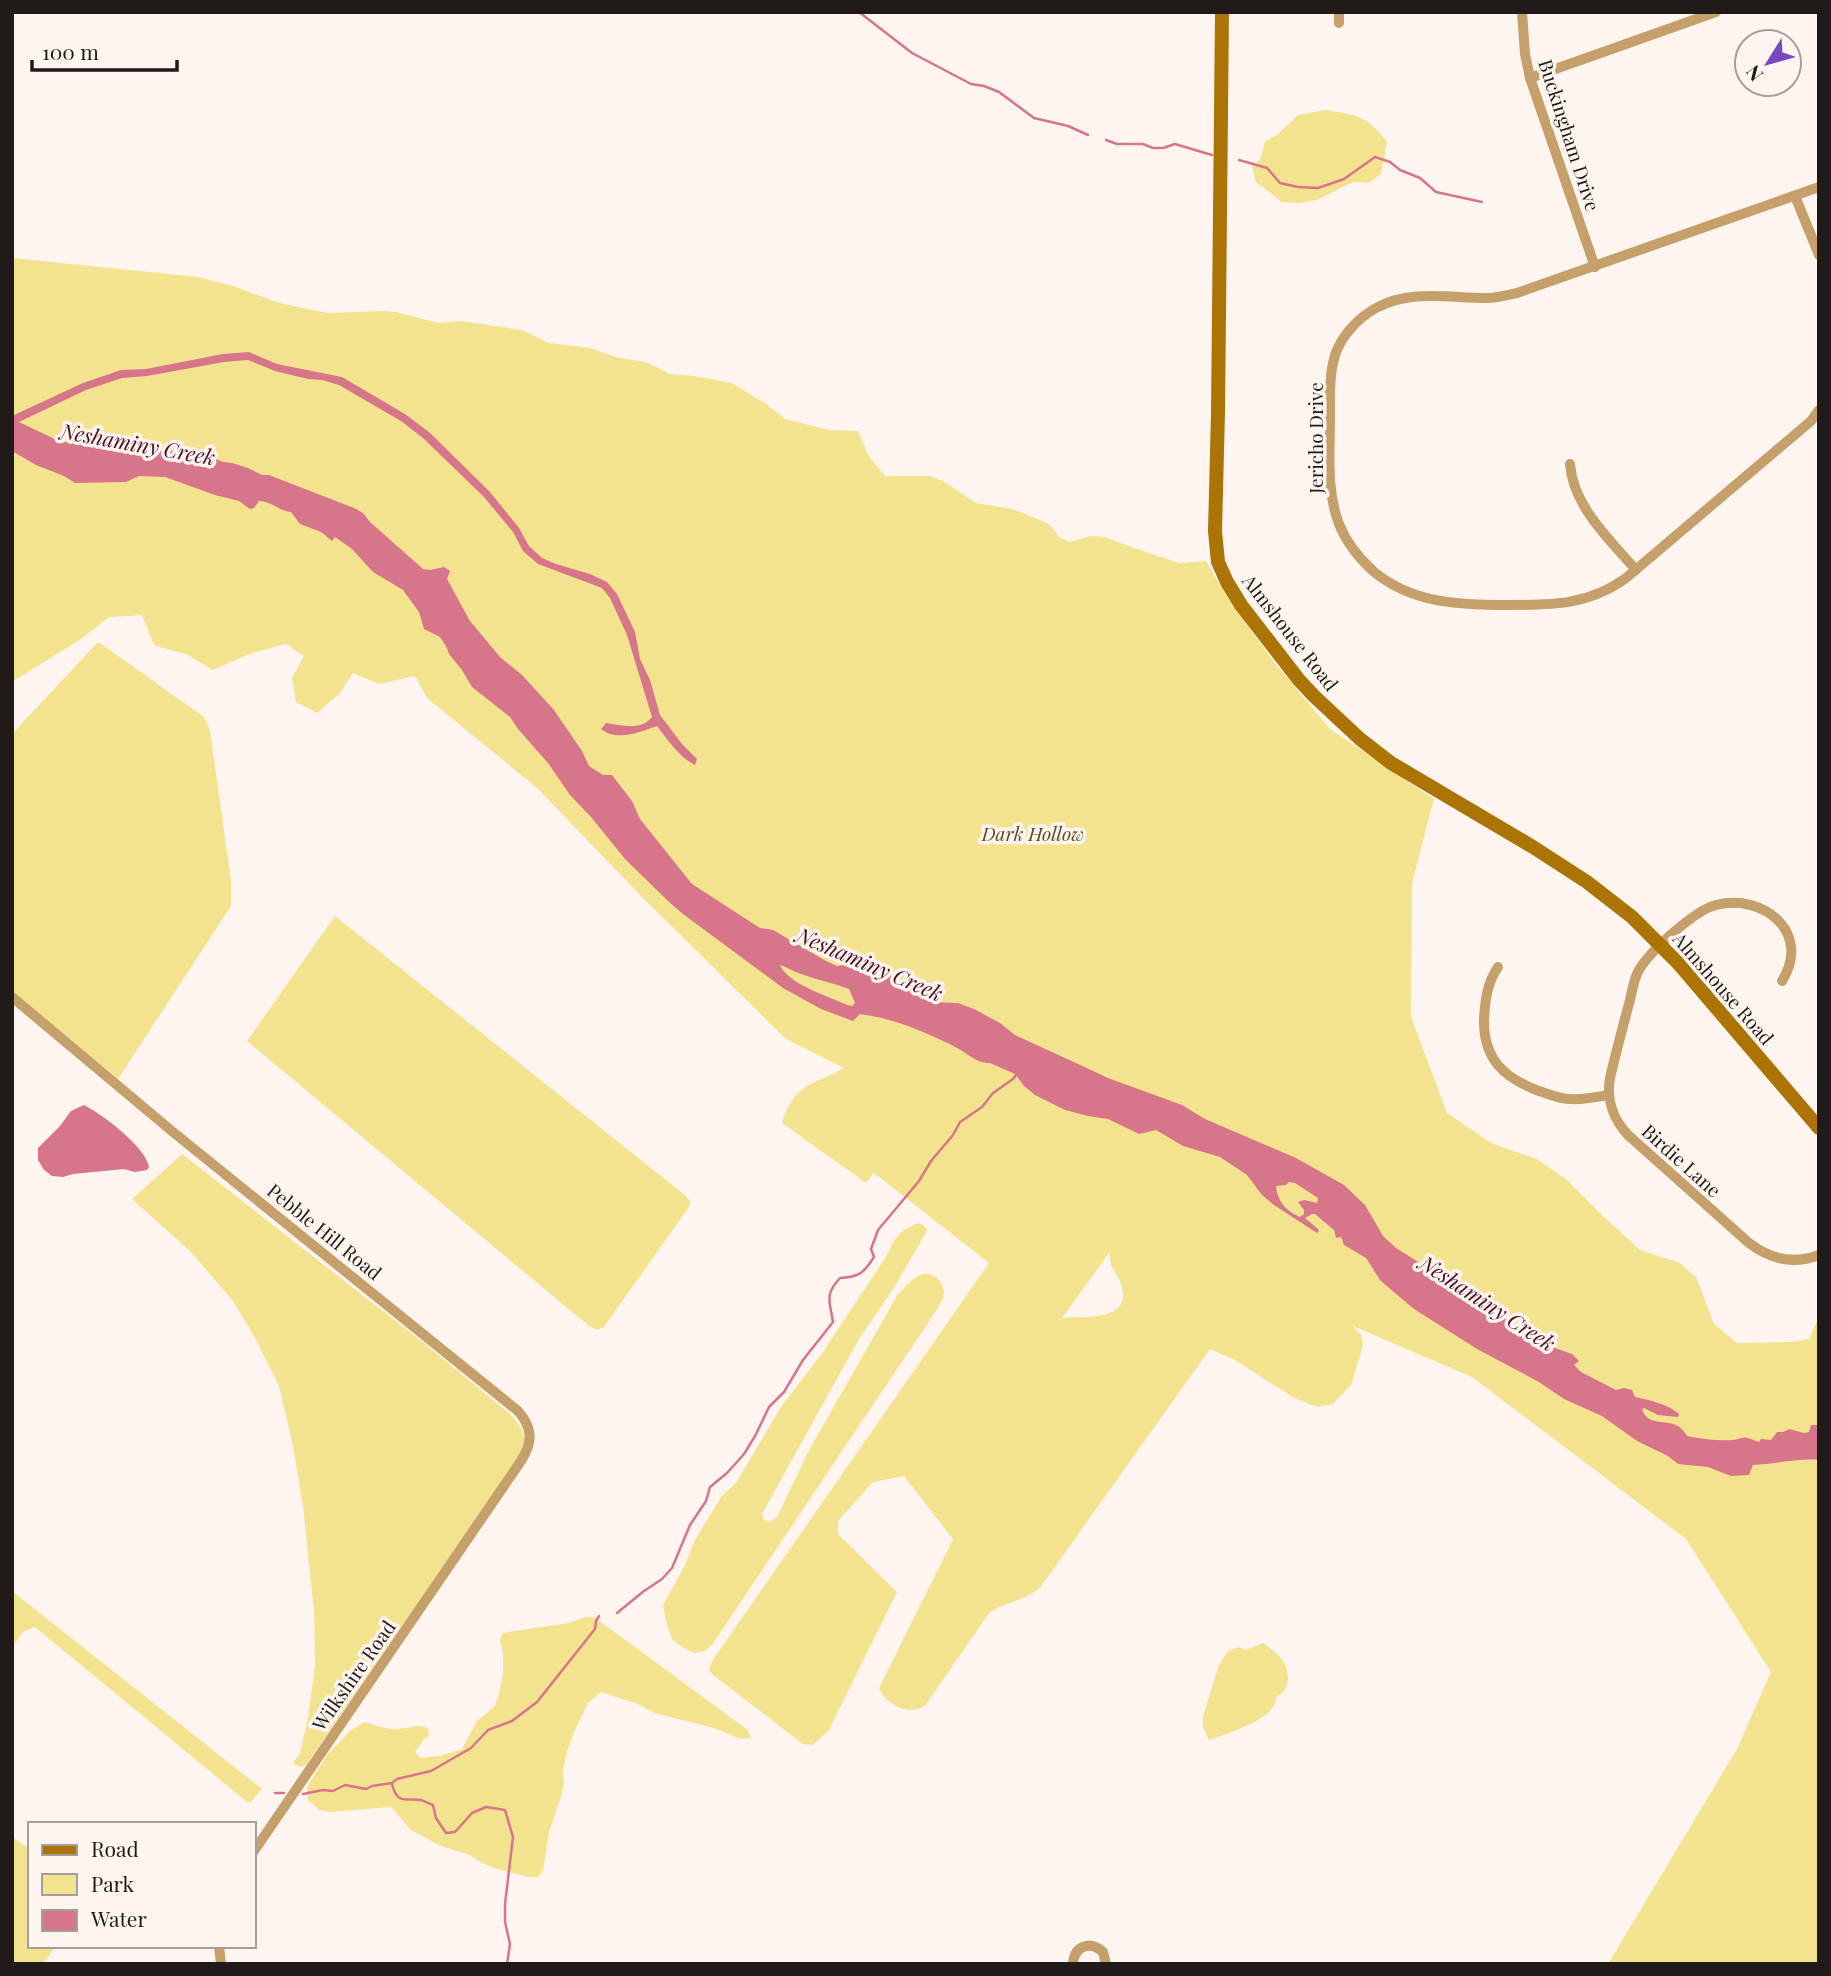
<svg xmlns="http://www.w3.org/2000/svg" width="1831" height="1976" viewBox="0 0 1831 1976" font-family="'Playfair Display',serif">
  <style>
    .green { fill: #f3e28e; fill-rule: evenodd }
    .water { fill: #d7758b; fill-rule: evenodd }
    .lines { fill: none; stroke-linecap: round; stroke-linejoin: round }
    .stream { stroke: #d7758b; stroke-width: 2.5 }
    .minor { stroke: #c6a06b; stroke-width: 10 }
    .secondary { stroke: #ab7405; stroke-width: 14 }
    .labels { text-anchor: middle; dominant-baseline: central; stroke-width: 7; stroke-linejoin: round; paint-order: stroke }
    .street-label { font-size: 19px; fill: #201b18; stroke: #fef5f0 }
    .park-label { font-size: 19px; font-style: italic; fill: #564e23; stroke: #fef5f0 }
    .water-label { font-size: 21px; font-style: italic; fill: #4c0e22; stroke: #fef5f0 }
  </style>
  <rect width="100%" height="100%" fill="#fef5f0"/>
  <!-- green -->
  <g class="green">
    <path d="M1325 110C1356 115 1367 115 1387 142L1381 174 1369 183 1353 182 1317 200 1300 203 1282 202 1256 182 1252 167 1261 158 1265 141 1277 135 1298 115Z"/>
    <path d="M12 258 198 277 233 286 279 303 328 313 382 311 396 312 438 323 461 321 522 330 549 343 590 348 619 358 646 362 670 374 694 376 732 383 766 404 785 419 829 430 858 431 868 455 885 476H930L943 481 976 503 1012 509 1040 520 1050 525 1060 538 1070 542 1090 536 1105 537 1134 548 1179 563 1206 561 1228 598 1274 662 1330 729 1434 799 1412 883 1411 1017 1447 1113 1491 1143 1537 1159 1567 1180 1601 1214 1640 1250 1680 1263 1696 1277 1714 1324 1737 1343 1791 1342 1809 1339 1819 1317V1964H1608L1737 1749 1771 1672 1686 1539 1472 1377 1353 1326 1362 1336 1363 1345 1351 1385 1333 1404 1317 1407 1294 1398 1235 1360 1210 1349 1042 1585C1028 1601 1006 1601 989 1613L925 1706C909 1716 886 1705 879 1688L953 1539 904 1476 873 1482 838 1521V1534L897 1592 829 1730 813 1745 803 1744 713 1675 709 1670 712 1661 989 1263 874 1173 866 1183 782 1123C796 1081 811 1087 844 1068L786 1039 644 899 537 788 427 698 415 676 379 684 353 673 340 693 317 713 296 702 292 678 304 656 286 644 252 653 213 670 188 655 154 645 142 615 109 617 81 639 12 682ZM1109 1253C1110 1257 1110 1261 1111 1264 1113 1271 1119 1277 1121 1284 1134 1322 1085 1316 1062 1318Z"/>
    <path d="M97 643H100L204 717 210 730 231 881V906L118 1079 12 992V734Z"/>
    <path d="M335 916 686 1196 690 1201 689 1207 604 1327 597 1330 589 1326 247 1041Z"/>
    <path d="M182 1154 425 1344 510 1414 522 1429 526 1442 524 1449 306 1765 300 1767 293 1763 300 1753 308 1717 315 1666 314 1611 303 1506 293 1446 279 1386 254 1336 233 1301 191 1252 132 1199Z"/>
    <path d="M918 1223 923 1225 927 1229 926 1233 893 1289 859 1339 762 1514 764 1520 769 1522 777 1517 808 1452 898 1294C905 1288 911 1279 920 1275 932 1270 943 1280 944 1292 944 1297 940 1303 938 1308L712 1645 705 1651 694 1653 682 1647 672 1639 666 1622 663 1605 685 1565 695 1540 721 1497 736 1483 781 1407 823 1352 887 1255C896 1236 899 1231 918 1223Z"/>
    <path d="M12 1591 262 1789 251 1802H247L35 1627 24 1631 12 1647Z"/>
    <path d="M586 1617H594L748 1730 751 1738 740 1739 714 1728 654 1713 638 1704 601 1692 588 1703 574 1732 566 1755 563 1771 564 1784 561 1797 549 1832 543 1871 538 1877H528L497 1869 482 1863 470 1855 441 1846 411 1830 391 1807 330 1812 319 1810 308 1800 307 1787 327 1755 351 1730 365 1722C376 1726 388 1730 399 1729 411 1728 417 1724 428 1728L429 1736 424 1739 415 1752 420 1758 440 1756 462 1749 477 1721 494 1707 499 1694 503 1673V1653L500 1641 502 1633 569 1623Z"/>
    <path d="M1264 1643C1269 1648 1276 1652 1281 1658 1290 1670 1292 1690 1276 1697 1278 1719 1227 1733 1209 1740L1203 1727V1716L1219 1665 1228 1651 1239 1647 1245 1650Z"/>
    <path d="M12 1837 30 1849V1946H56L43 1964H12Z"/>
  </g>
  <!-- water -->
  <g class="water">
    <path d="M249 352 277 364 342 377 405 414 429 432 490 492 519 528 529 546 542 558 556 564 590 574 607 582 617 594 635 632 640 659 650 680 660 715 682 744 697 759 695 765C679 757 668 740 657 726 640 732 617 742 601 729L606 723C622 725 641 731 652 717L627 635 610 598 602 588 538 564 523 551 513 532 484 497 423 438 401 421 339 385 322 380 308 379 275 371 248 360 224 362 147 376 122 378 86 390 19 422 63 443C77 434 128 447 145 452L152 448 208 456 223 462 232 463 248 468 262 475H269L354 508 363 513 370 522 423 569 430 570 444 567 450 571 447 579 470 621 500 657 522 675 554 710 582 751 589 766 603 775H612L632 801 640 819 692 884 760 928 773 930 826 961 837 966 855 963 878 968 889 973 895 982 903 989 910 991 915 988 922 989 932 1002 958 1003 974 1009 1000 1023 1015 1035 1078 1064 1108 1078 1182 1105 1205 1119 1296 1158 1344 1185 1365 1205 1383 1236 1396 1248 1471 1295 1534 1338 1552 1347 1572 1354 1579 1361 1574 1365 1581 1372 1616 1390 1624 1388 1632 1390 1635 1397C1649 1400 1668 1404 1679 1414L1678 1417 1658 1415 1644 1408 1642 1409C1649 1432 1675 1412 1687 1436 1702 1439 1717 1441 1732 1440 1737 1440 1743 1436 1748 1438 1752 1439 1755 1441 1759 1442L1761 1439 1771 1440 1777 1432H1783L1789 1429 1804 1433 1809 1432 1811 1425H1818L1819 1460C1800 1458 1774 1464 1753 1465L1749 1475 1731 1476 1708 1467 1678 1464 1668 1456 1637 1441 1602 1416 1564 1399 1539 1382 1477 1349 1414 1309 1389 1288 1380 1280 1366 1258 1344 1245 1341 1237 1336 1238 1334 1230 1315 1214H1312L1305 1218 1318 1229 1319 1231 1317 1233 1274 1205 1262 1195 1247 1175 1220 1157 1183 1146 1156 1130 1139 1134 1108 1119 1088 1116 1065 1110 1035 1095 1024 1086 1015 1074 990 1063C977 1064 966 1052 955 1047 947 1042 938 1039 930 1035 907 1025 884 1017 860 1014L853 1021 821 1009 783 988 683 914 668 901 625 859 591 817 570 795 548 763 518 729 510 717 472 687 462 670 449 654 447 648 440 637 424 629 419 612 403 590 373 572 352 549 335 537 332 541 321 532 300 524 291 512C279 511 271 501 259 501L254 508 250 509 239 501 215 495 165 477 139 476 126 482 75 483 64 476 36 465 12 451V416L83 383 121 370 146 369 223 354ZM780 965C787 967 794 972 801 974 817 980 834 983 849 989L855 1003 852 1006 847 1005C828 996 788 984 780 965ZM1289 1182 1295 1183 1318 1198 1317 1203 1304 1200 1298 1202 1304 1210V1214L1300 1217C1286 1211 1277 1201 1276 1186L1286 1185Z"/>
    <path d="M84 1105C102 1114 146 1147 149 1167L147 1170 135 1172 124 1169 73 1174 63 1177 52 1176 44 1170 38 1160V1148L60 1126 71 1111Z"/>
  </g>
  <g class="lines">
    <!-- stream -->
    <g class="stream">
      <path d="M859 12 912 53 971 84 984 86 999 92 1034 118 1068 126 1088 135"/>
      <path d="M1106 140 1117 144H1143L1153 148H1163L1175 144 1212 155"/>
      <path d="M1239 160 1267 168 1280 183 1298 187 1318 188 1344 179 1375 157 1390 162 1400 170 1420 178 1436 192 1482 202"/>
      <path d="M617 1613 644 1591 662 1579 672 1568 690 1525 706 1501 710 1487 727 1473 744 1454 755 1436 769 1407 784 1392 803 1360 833 1322C830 1302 824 1295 840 1278 859 1277 864 1273 874 1257L871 1249 878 1230 919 1181 931 1161 953 1135 960 1122 982 1107 993 1093 1013 1079 1018 1072"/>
      <path d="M392 1784C397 1805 406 1798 421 1800 425 1801 429 1804 433 1805L436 1818 446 1833 455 1832 472 1813 486 1807 505 1810 513 1837 505 1904V1922L510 1944 507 1964"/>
      <path d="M275 1793H284"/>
      <path d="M303 1794 323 1790 333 1791 345 1785 366 1789 372 1786 392 1783 397 1779 431 1771 471 1748 488 1730 512 1721 537 1702 595 1629 596 1621 599 1616"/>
    </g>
    <!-- minor -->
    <g class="minor">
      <path d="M1339 12V23"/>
      <path d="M1522 12 1525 54 1530 78 1595 267"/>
      <path d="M1530 78 1716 12"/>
      <path d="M1819 187 1517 293C1507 295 1497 298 1486 298 1449 298 1410 289 1376 308 1358 318 1342 335 1335 355 1329 375 1330 398 1330 418 1330 454 1326 490 1339 524 1346 542 1359 558 1373 571 1412 604 1461 605 1509 605 1553 605 1589 605 1626 578L1811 421 1819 410"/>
      <path d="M1795 196 1819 255"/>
      <path d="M1570 464C1573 506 1609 539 1636 570"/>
      <path d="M1498 967C1487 983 1485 1001 1484 1019 1483 1059 1504 1078 1539 1091 1549 1094 1560 1099 1570 1099 1583 1100 1596 1097 1608 1095"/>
      <path d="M1782 981C1812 933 1764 893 1716 905 1695 910 1650 951 1639 970 1634 978 1632 991 1630 1000 1623 1026 1616 1052 1610 1078 1606 1100 1614 1120 1628 1135L1749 1243C1770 1259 1793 1265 1819 1255"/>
      <path d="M12 997 173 1132 518 1411C533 1428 533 1442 521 1461L254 1851"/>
      <path d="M219 1946 221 1964"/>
      <path d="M1073 1964C1074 1946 1090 1940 1103 1952L1106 1964"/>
    </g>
    <!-- secondary -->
    <path class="secondary" d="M1222 12 1218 413 1215 531 1218 562 1227 582 1241 605 1299 680 1314 696 1360 739 1391 763 1533 847 1587 882 1632 917 1678 963 1819 1128"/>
  </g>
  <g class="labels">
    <!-- street labels -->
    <g class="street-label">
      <text transform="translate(1570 135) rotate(72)">Buckingham Drive</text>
      <text transform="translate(1315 438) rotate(-90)">Jericho Drive</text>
      <text transform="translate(1291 632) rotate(52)">Almshouse Road</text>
      <text transform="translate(1724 988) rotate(49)">Almshouse Road</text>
      <text transform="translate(1682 1160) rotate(42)">Birdie Lane</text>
      <text transform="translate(325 1231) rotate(39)">Pebble Hill Road</text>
      <text transform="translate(353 1675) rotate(-55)">Wilkshire Road</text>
    </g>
    <!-- park labels -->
    <g class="park-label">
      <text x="1033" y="833">Dark Hollow</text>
    </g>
    <!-- water labels -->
    <g class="water-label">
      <text transform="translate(138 443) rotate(10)">Neshaminy Creek</text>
      <text transform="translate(870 963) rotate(23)">Neshaminy Creek</text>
      <text transform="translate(1488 1302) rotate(33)">Neshaminy Creek</text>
    </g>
  </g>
  <!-- border -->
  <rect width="1831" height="1976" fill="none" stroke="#201b18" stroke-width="28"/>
  <!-- legend -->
  <rect x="28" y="1822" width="228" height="126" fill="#fef5f0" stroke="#a59e9a" stroke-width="2"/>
  <rect x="42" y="1845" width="35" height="10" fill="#ab7405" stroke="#a59e9a" stroke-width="2"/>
  <text x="91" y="1857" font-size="21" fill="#201b18">Road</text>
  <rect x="42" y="1874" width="35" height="21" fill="#f3e28e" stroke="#a59e9a" stroke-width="2"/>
  <text x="91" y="1892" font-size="21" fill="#201b18">Park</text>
  <rect x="42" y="1910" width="35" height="21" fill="#d7758b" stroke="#a59e9a" stroke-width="2"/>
  <text x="91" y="1927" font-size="21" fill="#201b18">Water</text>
  <!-- north arrow -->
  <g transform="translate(1768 63) rotate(233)"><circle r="33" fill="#fef5f0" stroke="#a59e9a" stroke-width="2"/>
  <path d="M0-5L12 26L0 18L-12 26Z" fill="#7849c1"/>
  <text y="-10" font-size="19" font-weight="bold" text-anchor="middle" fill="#201b18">N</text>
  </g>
  <!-- scale -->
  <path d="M32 60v10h145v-10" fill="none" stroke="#201b18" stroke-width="3.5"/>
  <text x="42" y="60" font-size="21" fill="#201b18" stroke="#fef5f0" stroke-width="5" paint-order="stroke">100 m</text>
</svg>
